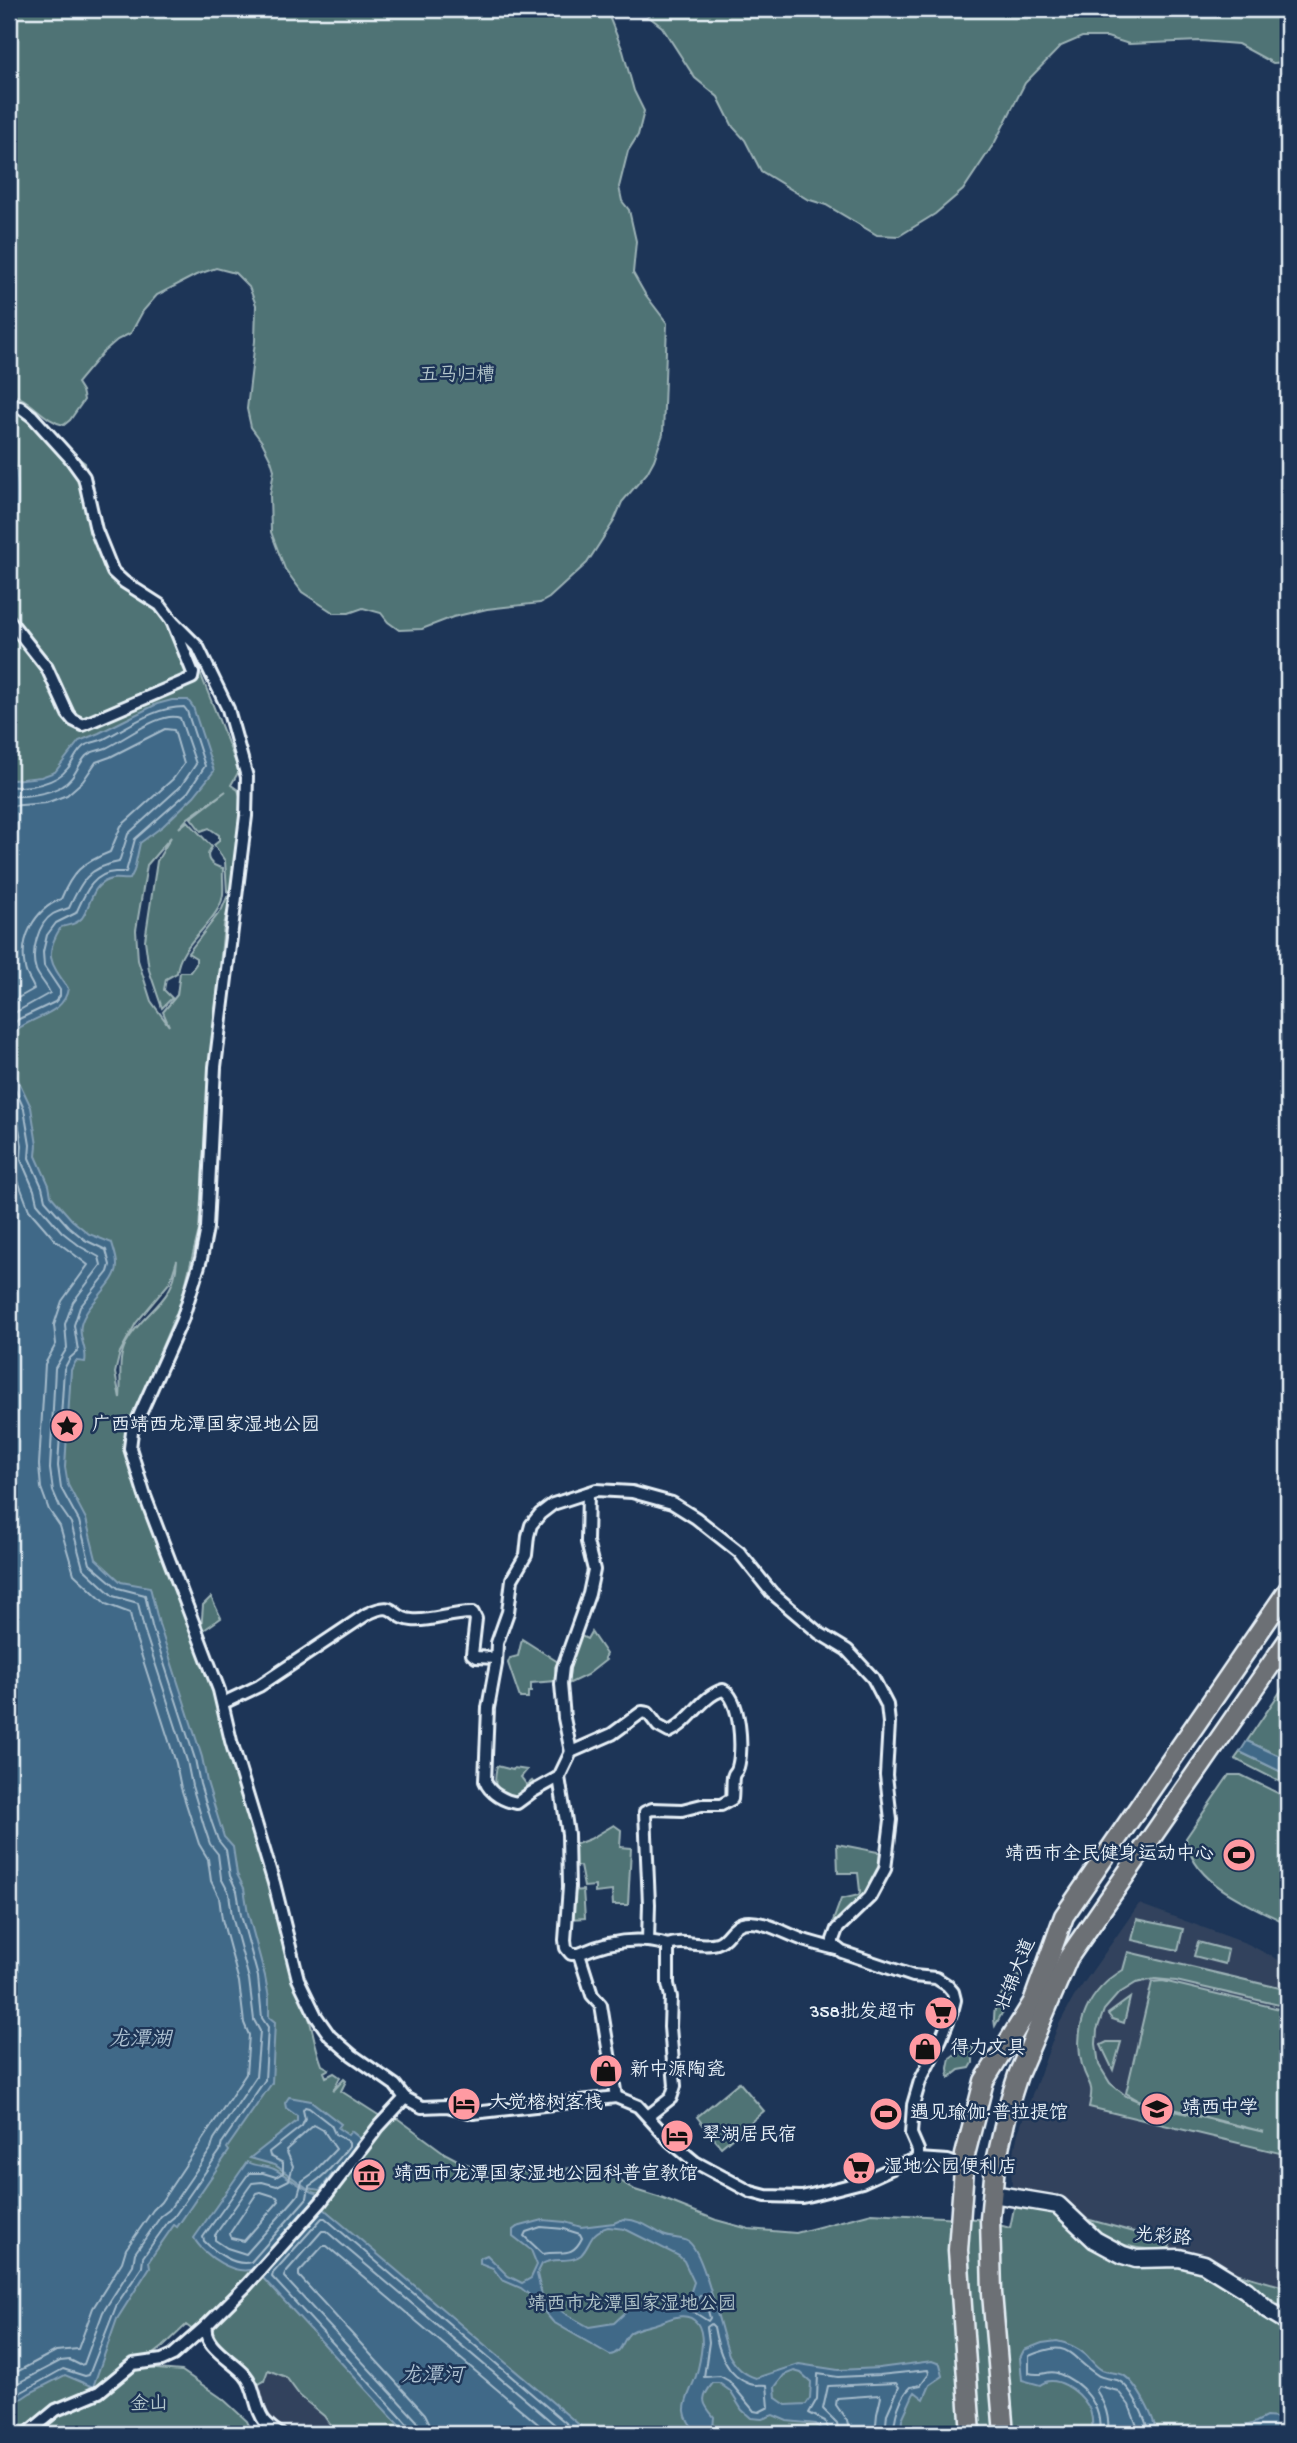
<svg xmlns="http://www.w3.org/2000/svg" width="1297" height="2443" viewBox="0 0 1297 2443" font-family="'Gochi Hand','LXGW WenKai TC',sans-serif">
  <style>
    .built { fill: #32435d }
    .green { fill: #4f7374; stroke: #9cb2b6; stroke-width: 2; fill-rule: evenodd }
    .water { fill: #406988; stroke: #839fb5; stroke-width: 2; fill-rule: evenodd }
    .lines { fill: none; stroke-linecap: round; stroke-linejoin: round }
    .shore { stroke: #a5bbcb; stroke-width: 2 }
    .street-casing { stroke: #e8f1f8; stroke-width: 16 }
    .secondary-casing { stroke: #e8f1f8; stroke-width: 21 }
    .primary-casing { stroke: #e8f1f8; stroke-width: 23 }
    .street { stroke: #1d3557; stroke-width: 10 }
    .secondary { stroke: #1d3557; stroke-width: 16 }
    .primary { stroke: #6c6f75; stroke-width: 18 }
    .labels { text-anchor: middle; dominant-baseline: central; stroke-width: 5; stroke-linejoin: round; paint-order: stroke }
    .park-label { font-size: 19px; fill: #b2c5ca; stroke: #1d3557 }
    .poi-label { font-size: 19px; fill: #e8f1f8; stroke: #1d3557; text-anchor: start }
    .street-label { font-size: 19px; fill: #e8f1f8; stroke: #1d3557 }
    .water-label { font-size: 21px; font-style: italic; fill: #adc1d1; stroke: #1d3557 }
  </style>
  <rect width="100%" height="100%" fill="#1d3557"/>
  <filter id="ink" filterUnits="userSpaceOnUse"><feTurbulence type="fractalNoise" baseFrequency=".0143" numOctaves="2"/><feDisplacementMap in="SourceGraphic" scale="14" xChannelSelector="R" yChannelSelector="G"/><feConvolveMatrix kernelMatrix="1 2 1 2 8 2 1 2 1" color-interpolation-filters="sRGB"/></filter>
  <g filter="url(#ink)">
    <!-- built -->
    <g class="built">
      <path d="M1139 1904 1248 1944 1288 1965V2313L1215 2260 1205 2255 1182 2249 1142 2252 1099 2234 1088 2220 1068 2201 1036 2192 1014 2191 1012 2187 1011 2167 1018 2133 1058 2026 1074 1997Z"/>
      <path d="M268 2370 286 2377 324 2416 334 2432 288 2434 267 2417 257 2385 262 2384Z"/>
    </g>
    <!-- green -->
    <g class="green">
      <path d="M9 9H606L623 51 634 91 644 111 638 135 628 151 619 187 622 201 629 210 636 241 633 273 645 294 667 323 663 434 654 460 647 473 622 502 614 521 587 563 549 598 540 603 487 609 453 617 422 629 399 630 388 622 381 613 363 608 349 613H334L302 592 285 569 271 532 270 495 274 470 271 460 262 442 251 427 247 409 255 341 256 305 249 287 235 273 216 268 196 275 157 295 143 311 131 333 117 340 102 353 77 383 82 391 84 400 70 420 64 425C43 421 30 397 9 394Z"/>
      <path d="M639 9H1288V62L1273 63 1238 44 1200 41 1129 44 1107 37H1082L1061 46 1025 83 995 142 963 190 935 214 899 236 877 235 826 205 807 199 761 171 745 140 733 127 718 97 695 78 662 27Z"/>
      <path d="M9 404 85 463 93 508 116 578 153 607 197 665 239 771 231 785 238 790 242 801 231 890 227 891 225 861 214 845 219 841V835L209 828 201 831 191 818 226 791 188 818 179 828 188 821 212 847C203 858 211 866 223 868 222 882 226 895 219 907 208 929 179 946 177 973L166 979 164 990 172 998 162 1008 149 970 145 940 157 861 171 837 147 865 136 930 138 960 151 1001 169 1026 163 1012 177 995 180 972H190L196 964V958L188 953 222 909 227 897 231 895 224 925 208 1087 199 1230 181 1302 127 1429 141 1500 229 1714 261 1820 302 1994C311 2017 313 2042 322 2065L329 2069 324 2072 326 2077 334 2073 340 2077 333 2091 344 2079 346 2081 341 2091 380 2116 378 2120 382 2122 397 2118 446 2154 461 2162 484 2170 525 2172 572 2168 596 2170 616 2178 635 2190 661 2198 716 2220 749 2229 796 2233 872 2213 977 2219 1010 2228 1014 2208C1021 2205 1027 2207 1035 2208 1062 2211 1067 2227 1086 2243 1100 2255 1117 2261 1135 2266 1161 2273 1179 2259 1208 2275 1237 2290 1258 2316 1288 2330V2434H332L334 2430 324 2416 300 2396 286 2377 268 2370 264 2381 257 2385C242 2352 213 2346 186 2325L163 2347 133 2370 144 2368 182 2371 223 2399 247 2421 253 2434H9ZM177 1260C175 1304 144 1309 126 1343 117 1359 122 1382 120 1398L115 1373 120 1352 136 1323 170 1282Z"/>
      <path d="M211 1597 221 1618 201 1632 203 1605Z"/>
      <path d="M591 1632 606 1654 604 1658 606 1660 587 1675 568 1684 571 1659 579 1635 587 1639Z"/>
      <path d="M522 1639 558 1662 555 1667 556 1681 531 1683V1692H528V1698H520L508 1663 510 1658 518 1656Z"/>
      <path d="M1288 1680V1760L1247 1741Z"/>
      <path d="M1240 1752 1288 1775V1786L1235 1759Z"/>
      <path d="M497 1766 513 1770 514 1768 527 1770 521 1777 527 1785 532 1781 538 1788 517 1799C496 1790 492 1790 497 1766Z"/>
      <path d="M1229 1775H1241L1288 1798V1924C1252 1905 1192 1885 1186 1838Z"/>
      <path d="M614 1825 621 1830 620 1847 631 1848 628 1905H613L612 1891 595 1893V1886L584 1887 580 1866 571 1867 574 1845 590 1839Z"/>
      <path d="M837 1844 883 1853C877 1886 860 1902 837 1923L833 1921 841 1899 859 1895 860 1891 858 1873H838Z"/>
      <path d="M583 1890 585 1918 570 1919 571 1891Z"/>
      <path d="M1137 1919 1183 1929 1178 1950 1132 1940Z"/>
      <path d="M1198 1942 1228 1950 1225 1964 1194 1956Z"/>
      <path d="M1128 1952 1288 1990V2007L1176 1981 1155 1979 1136 1983 1118 1994 1104 2010 1097 2030 1096 2044 1099 2065 1110 2083 1126 2096 1145 2104 1264 2132 1138 2100 1126 2093 1152 1982 1163 1981 1288 2011V2155L1089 2107C1095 2080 1088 2088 1082 2065 1072 2026 1089 1990 1123 1970Z"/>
      <path d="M1018 1975H1020L1013 1993 995 2026C990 2004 1004 1990 1018 1975Z"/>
      <path d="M1130 1998 1124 2023 1112 2019 1108 2014Z"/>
      <path d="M1107 2042H1121L1113 2070 1101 2045Z"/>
      <path d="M973 2046V2063L970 2068 959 2070 949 2078 948 2068 950 2058 961 2050Z"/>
      <path d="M739 2082 764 2111 721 2147 697 2117Z"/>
      <path d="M1090 2220 1171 2242 1169 2248C1141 2252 1106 2245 1090 2220Z"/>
      <path d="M1239 2274 1288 2288V2311L1239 2276Z"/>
    </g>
    <!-- water -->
    <g class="water">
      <path d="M9 450C23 471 18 530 9 553Z"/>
      <path d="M172 700H188L193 707 214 771 194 796 163 826 140 843 134 871 130 879C125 880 118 878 113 879 91 882 92 904 82 918 77 924 69 925 61 927 43 955 51 964 68 988 65 1014 33 1016 15 1031L12 1046 13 1069 31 1107 37 1145 36 1156 49 1185 51 1196 72 1220 89 1234 112 1243C114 1250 117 1258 117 1265 118 1283 86 1303 81 1325 78 1338 88 1349 85 1362L76 1361 71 1370 65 1467 68 1485 86 1519 96 1559 121 1582 150 1587 159 1624 202 1757 207 1782 219 1821 224 1837 233 1847 237 1874 244 1888 248 1913 265 1976 269 1998V2017L275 2022 272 2083 227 2148 229 2151 177 2227 174 2225 149 2261 150 2267 117 2319 93 2387 65 2375 30 2393 9 2407V778L13 780 41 777 55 772 79 741 99 733 157 704Z"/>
      <path d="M1247 1741 1288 1760V1775L1240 1752Z"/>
      <path d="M289 2097 311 2101 341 2124 338 2128 348 2135 351 2131 361 2139 338 2173H333L320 2190 307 2188 275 2165 250 2158 297 2121V2116L286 2108 285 2103Z"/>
      <path d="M247 2162C256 2167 265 2165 274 2169 290 2177 302 2190 319 2194L256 2268C236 2278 203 2255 194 2238Z"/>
      <path d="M323 2208 590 2434H407L261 2276Z"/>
      <path d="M623 2219C640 2220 649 2227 663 2235 671 2239 682 2237 689 2242 705 2255 721 2333 729 2355 736 2367 743 2374 756 2378L799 2364 838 2370 879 2368 932 2361 940 2364 943 2376 930 2385 924 2399 915 2392 913 2395 902 2419 901 2434H825L816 2424 787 2421 773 2415 762 2419 751 2418 742 2410 730 2391 719 2383H713C700 2399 702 2403 714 2417L713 2429 717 2434H699C675 2412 687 2401 696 2376 699 2366 701 2355 702 2344 702 2337 701 2328 697 2323 685 2308 665 2322 652 2325 645 2327 637 2328 631 2332 622 2339 623 2353 610 2355L553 2322 532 2297 521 2288 502 2280 493 2268 480 2263V2258L487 2255 508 2276 522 2283 531 2278 537 2265 531 2250 513 2236V2230L517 2227 543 2220 565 2222 581 2227 614 2223ZM608 2227 625 2229 679 2256 684 2261 694 2282 689 2297C670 2312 659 2300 647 2307L639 2305 629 2309 614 2323 589 2327 564 2313 542 2295 537 2274 542 2264C554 2256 570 2264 581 2255 592 2244 588 2233 608 2227ZM794 2371 801 2373 811 2382 810 2398 806 2404 786 2405 776 2398 775 2387 784 2375Z"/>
      <path d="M1057 2341C1067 2343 1078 2348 1086 2355 1091 2360 1096 2367 1102 2370 1109 2373 1116 2372 1123 2375 1136 2382 1156 2419 1156 2434H1092C1093 2424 1093 2415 1088 2406 1079 2391 1055 2373 1040 2385L1022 2380 1020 2358 1024 2350 1042 2343Z"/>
      <path d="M1266 2417 1277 2418 1288 2427V2434H1263L1245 2431 1235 2434H1218L1252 2424Z"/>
    </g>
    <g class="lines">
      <!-- shore -->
      <g class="shore">
        <path d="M9 786C27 789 56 784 68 768 74 761 76 752 84 746 90 742 97 742 104 739 130 726 154 707 184 707L187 711 205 766 188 792 135 839 126 872C122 872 118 872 115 872 92 873 84 896 76 913L56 923 47 935 43 952 44 966 60 990V996L55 1002 19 1019 9 1028"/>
        <path d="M9 796C25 797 48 794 62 786 75 779 77 766 86 756 92 750 99 751 106 748 124 740 162 710 180 718L196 764 181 786 128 834 119 862C88 867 81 882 69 908 64 910 58 911 53 914 38 923 30 953 36 970 39 978 47 985 50 993L9 1016"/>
        <path d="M9 806 46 803 67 795 83 781 96 762 110 757 165 729 174 730 184 764 173 779 121 826 110 852C82 863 72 872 61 899 34 910 19 939 25 968 26 976 32 982 34 989L9 1003"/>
        <path d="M9 1076 24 1109 30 1145 29 1158 42 1187 45 1200 68 1226 85 1240 106 1250 110 1265 108 1272 80 1307 74 1325 78 1351 70 1358 64 1369 58 1466 61 1488 79 1521 90 1564 118 1588 145 1595 152 1626 195 1759 200 1784 212 1823 218 1840 226 1850 230 1876 237 1891 241 1915 258 1977 262 2018 268 2027 265 2080 222 2143 220 2151 174 2217 168 2222 143 2257 142 2267 117 2304 89 2375 85 2376 63 2369 9 2399"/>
        <path d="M9 1095 16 1112 22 1145 21 1160 34 1190 37 1203 62 1232 81 1247 99 1257 101 1265 73 1302 65 1324 67 1348 55 1368 50 1469 53 1491 60 1507 71 1523 83 1568 113 1596 138 1603 144 1629 187 1761 192 1786 204 1826 210 1844 218 1854 221 1878 229 1893 232 1916 249 1979 254 2020 260 2031 256 2077 214 2139 211 2149 169 2210 161 2216 135 2253 133 2265 103 2312 84 2364 80 2365 70 2360 60 2361 9 2388"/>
        <path d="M9 1132 11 1162 29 1210 55 1240 88 1265 62 1301 54 1325 56 1344 45 1364 39 1465 41 1488 49 1510 60 1526 74 1574 106 1604 130 1613 134 1632 176 1763 181 1788 199 1844 208 1859 211 1881 219 1897 222 1919 239 1982 244 2023 249 2035 246 2074 161 2202 153 2210 126 2249 122 2262 93 2308 78 2349 56 2351 9 2376"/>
        <path d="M305 2107 309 2108 331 2125 335 2134 349 2142V2146C339 2160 323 2178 309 2186L307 2198 251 2262C235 2267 215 2252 204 2241L203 2237 249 2173H263L276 2177 283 2173V2163L270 2156 269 2152 302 2126 305 2119 303 2110Z"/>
        <path d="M314 2125 323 2130 336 2149 312 2174 302 2181 298 2195 293 2201 246 2254 227 2248 215 2240V2235L252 2183 262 2182 277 2186 289 2180 293 2166 286 2150Z"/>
        <path d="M261 2192 277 2197 279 2201 244 2241 231 2238 230 2233 257 2193Z"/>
        <path d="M541 2227 564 2229 580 2234 582 2238C572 2259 561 2250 543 2254L524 2236 526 2232Z"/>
        <path d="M700 2295 704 2296 710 2318 708 2321 689 2309Z"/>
        <path d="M711 2324 714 2327C718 2350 726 2376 750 2384 756 2386 761 2384 767 2385L769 2407 759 2412 754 2411 729 2381 720 2376 704 2377 709 2342 707 2327Z"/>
        <path d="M412 2434 410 2427 272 2277 273 2273 322 2218H325L579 2434"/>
        <path d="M421 2434 417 2421 284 2277 285 2273 322 2231H326L566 2434"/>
        <path d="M431 2434 430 2424 425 2414 299 2276V2272L323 2246H327L550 2434"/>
        <path d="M830 2434 825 2421 809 2413 817 2399 818 2374 838 2377 879 2375 928 2370 929 2374 921 2385 911 2387C899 2398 894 2417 894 2434"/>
        <path d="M839 2434 837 2423 823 2409 828 2386 896 2383 899 2387 887 2414 885 2434"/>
        <path d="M850 2434 847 2421 836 2405 837 2398 879 2395 881 2397 877 2414 875 2434"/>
        <path d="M1099 2434C1103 2406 1083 2382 1057 2373 1047 2370 1042 2377 1029 2373V2356C1070 2338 1067 2355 1096 2374 1102 2379 1110 2378 1117 2380 1131 2385 1146 2419 1149 2434"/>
        <path d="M1108 2434C1110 2417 1105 2404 1096 2390L1099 2386 1118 2391 1129 2405 1140 2434"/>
      </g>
      <defs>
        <g id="street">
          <path d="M9 404 20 407 32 416 71 459 84 477 96 530 113 572 124 582 160 605 172 621"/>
          <path d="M9 620 47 668 68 714 73 720 83 725 192 678 193 673 172 621 198 647 228 709 247 777 246 816 215 1067 207 1228 201 1259 182 1320 132 1432 130 1448 145 1496 219 1690 231 1741 274 1883 298 1979 316 2016 330 2036 352 2055 395 2085 405 2098"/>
          <path d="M223 1703 259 1686 367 1614C398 1599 389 1618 412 1620 431 1622 453 1612 473 1613L476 1619 472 1654 476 1657 496 1658"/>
          <path d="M571 1752 564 1718 561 1684 563 1667 589 1594 594 1570 587 1542 588 1493"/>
          <path d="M559 1777 532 1792 517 1803C505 1801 490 1794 485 1781L488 1708 496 1664 497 1643 508 1612 512 1579 526 1555 528 1536 531 1525 540 1514 553 1504 596 1490 632 1492 672 1503 696 1518 739 1552 772 1593 819 1633 847 1650 873 1678 887 1705 889 1723 886 1775 891 1820 885 1869 870 1897 837 1929 833 1940V1945L842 1952 913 1976 936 1978 947 1985 953 1992 955 2000 953 2008 941 2039 920 2081 913 2105 911 2134 918 2150V2159"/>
          <path d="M579 1954C608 1941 637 1936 668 1945"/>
          <path d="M616 2097 601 2005 592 1995 579 1954H571L566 1948 565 1940 569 1887 568 1834 559 1777 571 1752 612 1734 642 1712 648 1713 658 1726 669 1732C690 1723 701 1696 723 1690 741 1699 743 1750 738 1767 736 1774 735 1770 733 1777 732 1784 733 1792 732 1799L721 1805H702L682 1810 652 1809 645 1812 649 1904 648 1941"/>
          <path d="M648 2116 671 2098 675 2086 670 2027 671 1997 668 1984V1945C683 1939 701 1948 717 1943 728 1940 730 1927 742 1923 761 1918 786 1934 804 1940 815 1944 826 1946 836 1949"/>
          <path d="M27 2434 56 2410 99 2392 133 2364 162 2360 173 2355 206 2326"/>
          <path d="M280 2434C273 2429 264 2423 261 2415 254 2402 255 2386 245 2375 233 2361 202 2346 206 2326L247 2285 321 2202 379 2126 405 2098 422 2107 447 2106 473 2113 616 2097 638 2106 670 2141 695 2162 751 2192 766 2196 802 2197 811 2195 862 2182 899 2165 918 2159 948 2161 963 2166"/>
        </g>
        <path id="secondary" d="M993 2194 1058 2205 1095 2240 1123 2255 1136 2259 1179 2258 1204 2264 1246 2290 1268 2310 1288 2322"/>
        <g id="primary">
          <path d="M971 2434 958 2250 965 2155 984 2081 1033 2002 1064 1916 1288 1590"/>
          <path d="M1004 2434 992 2293 990 2219 995 2166 1010 2100 1018 2075 1068 1958 1288 1640"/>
        </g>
      </defs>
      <!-- street casing -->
      <use href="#street" class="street-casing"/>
      <!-- secondary casing -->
      <use href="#secondary" class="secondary-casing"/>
      <!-- primary casing -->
      <use href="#primary" class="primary-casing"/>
      <!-- street -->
      <use href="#street" class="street"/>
      <!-- secondary -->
      <use href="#secondary" class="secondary"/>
      <!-- primary -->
      <use href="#primary" class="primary"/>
    </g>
  </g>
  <!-- icons -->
  <defs>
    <symbol id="sight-disc" viewBox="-11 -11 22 22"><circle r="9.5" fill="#ff9aa2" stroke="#1d3557"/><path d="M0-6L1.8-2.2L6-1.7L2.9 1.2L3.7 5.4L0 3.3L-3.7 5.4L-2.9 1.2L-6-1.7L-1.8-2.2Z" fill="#111"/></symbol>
    <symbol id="stadium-disc" viewBox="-11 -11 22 22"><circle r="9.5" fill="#ff9aa2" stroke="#1d3557"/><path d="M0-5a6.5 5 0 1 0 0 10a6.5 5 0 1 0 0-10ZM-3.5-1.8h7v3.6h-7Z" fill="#111"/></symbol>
    <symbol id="supermarket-disc" viewBox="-11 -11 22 22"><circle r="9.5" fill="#ff9aa2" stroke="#1d3557"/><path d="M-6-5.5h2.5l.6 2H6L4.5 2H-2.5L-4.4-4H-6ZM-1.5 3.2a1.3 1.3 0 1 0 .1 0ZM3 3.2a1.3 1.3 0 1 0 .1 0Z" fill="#111"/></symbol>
    <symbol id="shop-disc" viewBox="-11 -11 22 22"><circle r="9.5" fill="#ff9aa2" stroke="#1d3557"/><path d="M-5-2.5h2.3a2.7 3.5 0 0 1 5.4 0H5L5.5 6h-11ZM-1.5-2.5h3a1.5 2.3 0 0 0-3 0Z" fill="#111"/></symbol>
    <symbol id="hotel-disc" viewBox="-11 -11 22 22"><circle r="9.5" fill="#ff9aa2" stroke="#1d3557"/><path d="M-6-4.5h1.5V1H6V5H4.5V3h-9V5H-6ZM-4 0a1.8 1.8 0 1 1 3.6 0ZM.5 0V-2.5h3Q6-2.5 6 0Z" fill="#111"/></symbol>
    <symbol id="school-disc" viewBox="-11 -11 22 22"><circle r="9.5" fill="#ff9aa2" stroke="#1d3557"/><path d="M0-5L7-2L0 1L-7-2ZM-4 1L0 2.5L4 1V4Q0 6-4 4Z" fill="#111"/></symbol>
    <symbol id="museum-disc" viewBox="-11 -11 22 22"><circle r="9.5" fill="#ff9aa2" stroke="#1d3557"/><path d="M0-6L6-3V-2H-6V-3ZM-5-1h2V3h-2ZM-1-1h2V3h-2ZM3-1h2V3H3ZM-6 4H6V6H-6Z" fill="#111"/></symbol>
  </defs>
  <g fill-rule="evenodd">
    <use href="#sight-disc" x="48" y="1407" width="38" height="38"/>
    <use href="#stadium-disc" x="1220" y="1836" width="38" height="38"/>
    <use href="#supermarket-disc" x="922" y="1994" width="38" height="38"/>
    <use href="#shop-disc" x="906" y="2030" width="38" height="38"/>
    <use href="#shop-disc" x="587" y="2052" width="38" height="38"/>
    <use href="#hotel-disc" x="445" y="2085" width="38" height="38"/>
    <use href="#school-disc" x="1138" y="2090" width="38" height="38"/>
    <use href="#stadium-disc" x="867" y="2095" width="38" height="38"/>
    <use href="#hotel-disc" x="658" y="2117" width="38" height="38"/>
    <use href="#supermarket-disc" x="840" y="2149" width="38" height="38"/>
    <use href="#museum-disc" x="350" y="2156" width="38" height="38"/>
  </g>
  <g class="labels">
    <!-- park labels -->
    <g class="park-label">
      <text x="457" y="376">五马归槽</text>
      <text x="632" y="2305">靖西市龙潭国家湿地公园</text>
      <text x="149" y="2405">金山</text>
    </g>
    <!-- poi labels -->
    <g class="poi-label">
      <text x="92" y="1426">广西靖西龙潭国家湿地公园</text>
      <text x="1214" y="1855" text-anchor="end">靖西市全民健身运动中心</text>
      <text x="916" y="2013" text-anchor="end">358批发超市</text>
      <text x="950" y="2049">得力文具</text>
      <text x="630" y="2071">新中源陶瓷</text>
      <text x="489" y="2104">大觉榕树客栈</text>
      <text x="1182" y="2109">靖西中学</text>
      <text x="910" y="2114">遇见瑜伽·普拉提馆</text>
      <text x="702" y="2136">翠湖居民宿</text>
      <text x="884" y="2168">湿地公园便利店</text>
      <text x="394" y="2175">靖西市龙潭国家湿地公园科普宣教馆</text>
    </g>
    <!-- street labels -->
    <g class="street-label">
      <text transform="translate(1017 1975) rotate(-68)">壮锦大道</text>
      <text transform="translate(1163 2238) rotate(5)">光彩路</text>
    </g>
    <!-- water labels -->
    <g class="water-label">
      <text x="140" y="2041">龙潭湖</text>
      <text x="432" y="2377">龙潭河</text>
    </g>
  </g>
  <!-- margin -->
  <rect width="1297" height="2443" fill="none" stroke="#1d3557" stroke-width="35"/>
  <rect x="18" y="18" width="1262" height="2408" fill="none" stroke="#e8f1f8" stroke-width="2.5" filter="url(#ink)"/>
</svg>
